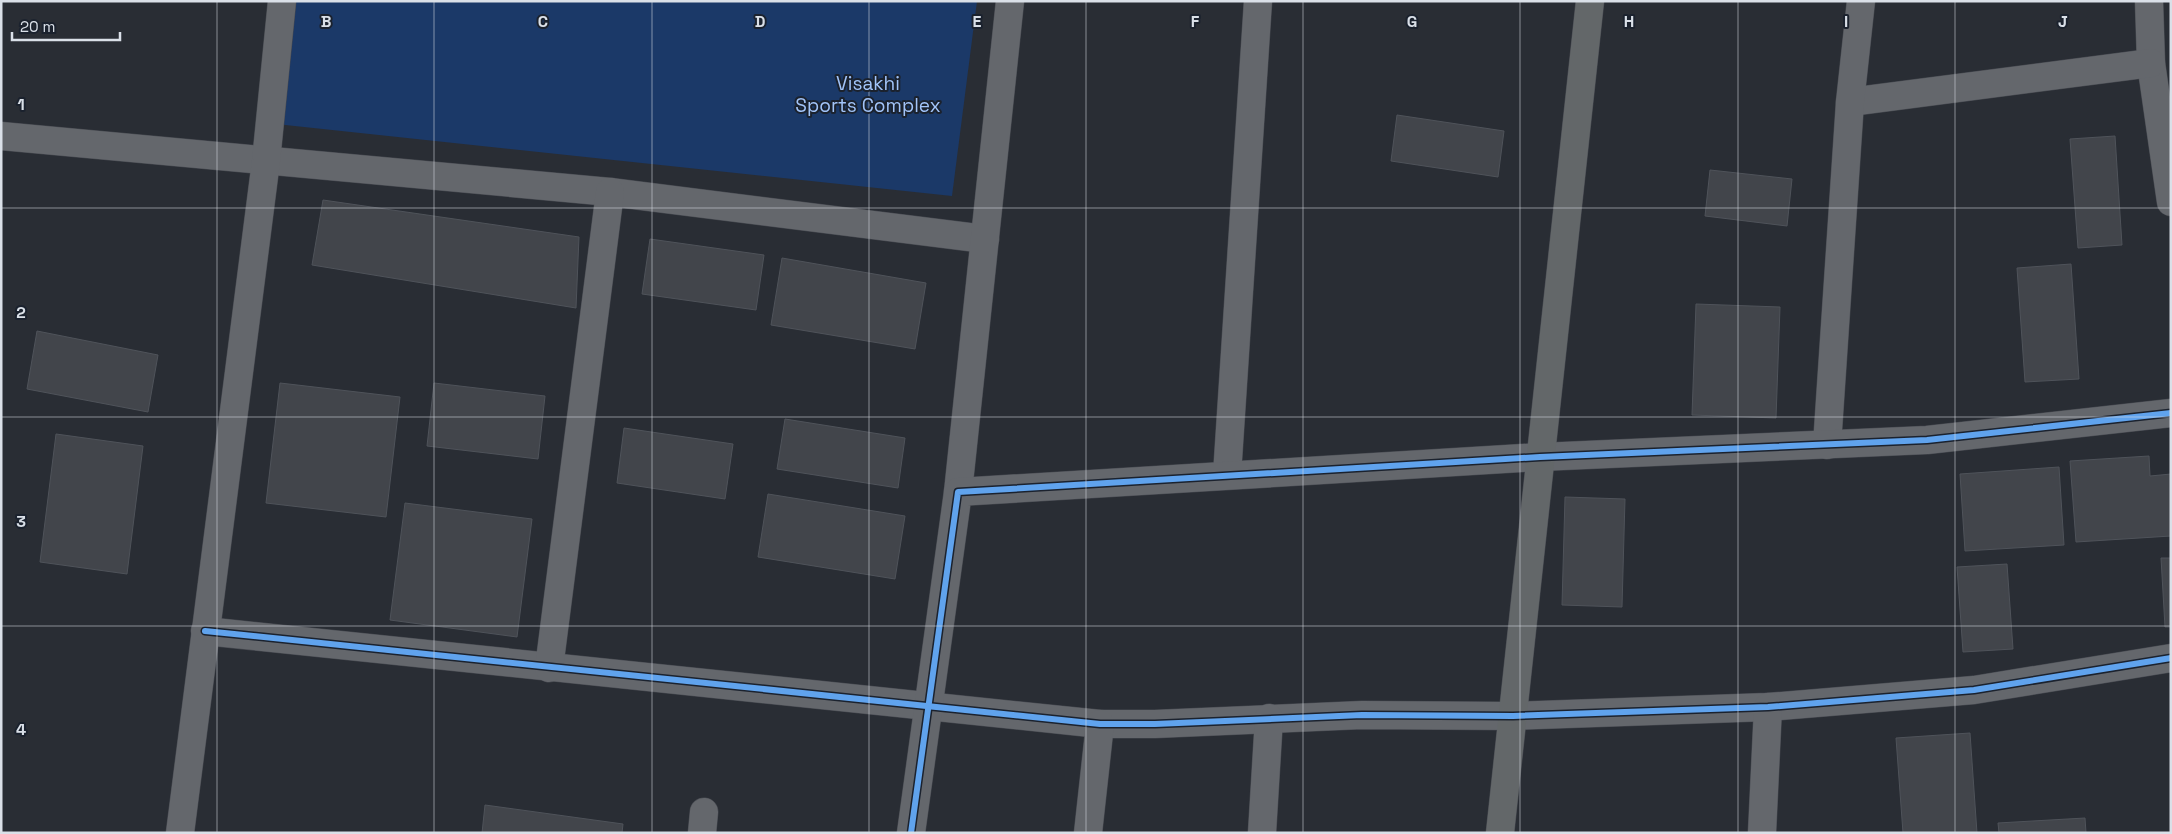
<svg xmlns="http://www.w3.org/2000/svg" width="2172" height="834" viewBox="0 0 2172 834" font-family="'Space Grotesk',sans-serif">
  <style>
    .green { fill: #1b3968 }
    .building { fill: #42454b; stroke: #4f535a }
    .lines { fill: none; stroke-linecap: round; stroke-linejoin: round }
    .minor-casing { stroke: #474a51; stroke-width: 29 }
    .secondary-casing { stroke: #474a51; stroke-width: 29 }
    .minor { stroke: #64676c; stroke-width: 28 }
    .secondary { stroke: #636769; stroke-width: 28 }
    .cycleway-casing { stroke: #1b222e; stroke-width: 9 }
    .cycleway { stroke: #60a3ed; stroke-width: 6 }
    .grid { fill: none; stroke: #dae0e8; stroke-width: 1; stroke-opacity: 0.55 }
    .labels { text-anchor: middle; dominant-baseline: central; stroke-width: 4; stroke-linejoin: round; paint-order: stroke }
    .park-label { font-size: 19px; fill: #a2c4f9; stroke: #1b222e }
    .grid-label { font-size: 16px; text-anchor: middle; font-weight: bold; fill: #dae0e8; stroke: #1b222e; stroke-width: 4; stroke-linejoin: round; paint-order: stroke }
  </style>
  <rect width="100%" height="100%" fill="#292d34"/>
  <!-- green -->
  <path class="green" d="M285 1H977L952 196 276 124Z"/>
  <!-- building -->
  <g class="building">
    <path d="M1397 115 1504 131 1498 177 1391 161Z"/>
    <path d="M2115 136 2122 245 2078 248 2070 139Z"/>
    <path d="M1710 170 1792 179 1787 226 1705 216Z"/>
    <path d="M323 200 579 237 576 308 312 265Z"/>
    <path d="M650 239 764 255 756 310 642 294Z"/>
    <path d="M782 258 926 283 915 349 771 325Z"/>
    <path d="M2071 264 2079 379 2025 382 2017 268Z"/>
    <path d="M1696 304 1780 307 1776 418 1692 415Z"/>
    <path d="M37 331 158 355 148 412 27 389Z"/>
    <path d="M280 383 400 397 386 517 266 503Z"/>
    <path d="M434 383 545 396 538 459 427 446Z"/>
    <path d="M785 419 905 438 898 488 777 469Z"/>
    <path d="M624 428 733 444 725 499 617 483Z"/>
    <path d="M56 434 143 446 127 574 40 562Z"/>
    <path d="M2149 456 2150 476 2171 474V536L2076 542 2070 461Z"/>
    <path d="M2059 467 2064 545 1965 551 1960 474Z"/>
    <path d="M768 494 905 516 895 579 758 557Z"/>
    <path d="M1565 497 1625 499 1622 607 1562 605Z"/>
    <path d="M405 503 532 519 517 637 390 620Z"/>
    <path d="M2161 558H2171V627H2165Z"/>
    <path d="M2007 564 2013 649 1963 652 1957 567Z"/>
    <path d="M1970 733 1977 833H1903L1896 738Z"/>
    <path d="M485 805 623 824 622 833H482Z"/>
    <path d="M2085 818 2086 833H1999L1998 823Z"/>
  </g>
  <g class="lines">
    <defs>
      <g id="minor">
        <path d="M2149 1 2151 63 2171 202"/>
        <path d="M1850 102 2151 63"/>
        <path d="M1 136 610 192 985 239"/>
        <path d="M1827 445 1850 102 1861 1"/>
        <path d="M1227 475 1258 1"/>
        <path d="M958 492 1010 1"/>
        <path d="M205 631 1100 724H1155L1362 715 1513 716 1768 707 1974 690 2171 658"/>
        <path d="M549 668 610 192"/>
        <path d="M180 833 266 161 282 1"/>
        <path d="M702 833 704 812"/>
        <path d="M911 833 958 492 1540 457 1927 440 2171 413"/>
        <path d="M1088 833 1100 724"/>
        <path d="M1262 833 1269 718"/>
        <path d="M1762 833 1768 707"/>
      </g>
      <path id="secondary" d="M1500 833 1590 1"/>
    </defs>
    <!-- minor casing -->
    <use href="#minor" class="minor-casing"/>
    <!-- secondary casing -->
    <use href="#secondary" class="secondary-casing"/>
    <!-- minor -->
    <use href="#minor" class="minor"/>
    <!-- secondary -->
    <use href="#secondary" class="secondary"/>
    <defs>
      <g id="cycleway">
        <path d="M205 631 1100 724H1155L1362 715 1513 716 1768 707 1974 690 2171 658"/>
        <path d="M911 833 958 492 1540 457 1927 440 2171 413"/>
      </g>
    </defs>
    <!-- cycleway casing -->
    <use href="#cycleway" class="cycleway-casing"/>
    <!-- cycleway -->
    <use href="#cycleway" class="cycleway"/>
  </g>
  <!-- grid -->
  <path class="grid" d="M217 1V833M434 1V833M652 1V833M869 1V833M1086 1V833M1303 1V833M1520 1V833M1738 1V833M1955 1V833M1 208H2171M1 417H2171M1 626H2171"/>
  <g class="labels">
    <!-- park labels -->
    <g class="park-label">
      <text x="868" y="83">Visakhi<tspan x="868" dy="22">Sports Complex</tspan></text>
    </g>
  </g>
  <g class="grid-label">
    <text x="326" y="27">B</text>
    <text x="543" y="27">C</text>
    <text x="760" y="27">D</text>
    <text x="977" y="27">E</text>
    <text x="1195" y="27">F</text>
    <text x="1412" y="27">G</text>
    <text x="1629" y="27">H</text>
    <text x="1846" y="27">I</text>
    <text x="2063" y="27">J</text>
    <text x="21" y="110">1</text>
    <text x="21" y="318">2</text>
    <text x="21" y="527">3</text>
    <text x="21" y="735">4</text>
  </g>
  <!-- border -->
  <rect width="2172" height="834" fill="none" stroke="#dae0e8" stroke-width="5"/>
  <!-- scale -->
  <path d="M12 32v8h108v-8" fill="none" stroke="#dae0e8" stroke-width="2.5"/>
  <text x="20" y="32" font-size="15" fill="#dae0e8" stroke="#1b222e" stroke-width="4" paint-order="stroke">20 m</text>
</svg>
